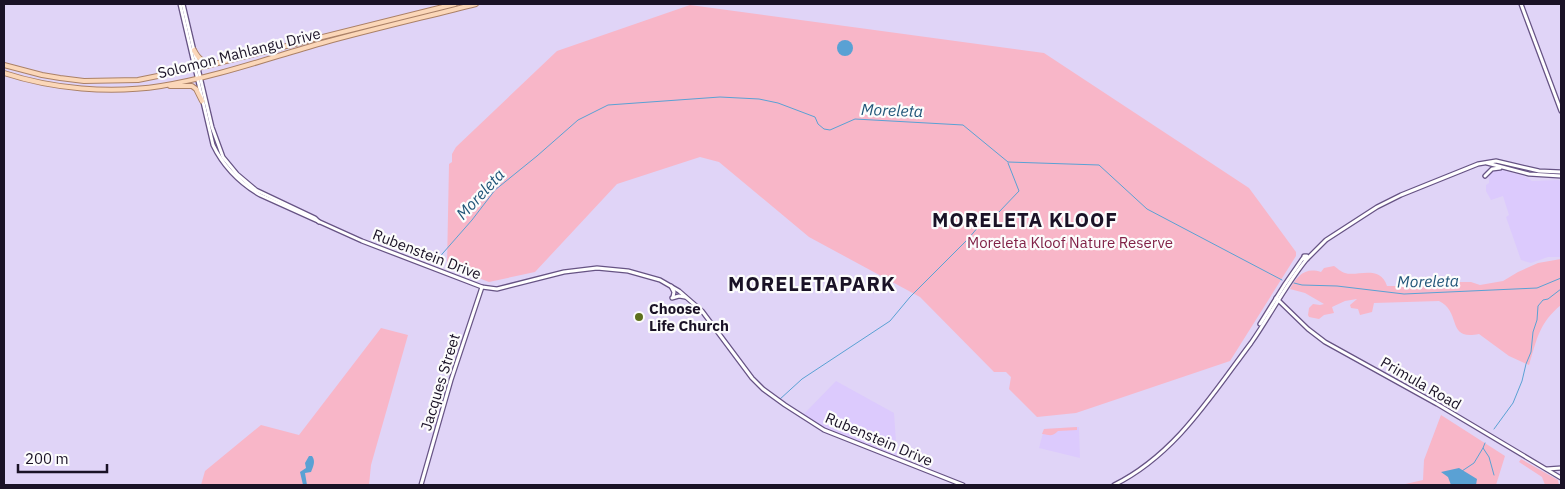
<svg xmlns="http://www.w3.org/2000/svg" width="1565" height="489" viewBox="0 0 1565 489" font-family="'IBM Plex Sans',sans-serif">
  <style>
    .built { fill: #dccafd }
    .green { fill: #f8b6c8 }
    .water { fill: #5aa1d4 }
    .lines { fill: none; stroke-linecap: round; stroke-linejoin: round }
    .stream { stroke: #5aa1d4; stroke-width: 1 }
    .secondary-casing { stroke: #665384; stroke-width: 5.5 }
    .primary-casing { stroke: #ab8167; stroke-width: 6 }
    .secondary { stroke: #fff; stroke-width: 3 }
    .primary { stroke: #fbd7b9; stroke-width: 4 }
    .poi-dot { fill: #5e701d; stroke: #fcfcfc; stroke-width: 2 }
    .labels { text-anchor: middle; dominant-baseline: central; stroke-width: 4.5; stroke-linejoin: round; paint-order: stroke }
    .street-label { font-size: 15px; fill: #1a1226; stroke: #fcfcfc }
    .park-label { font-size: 15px; fill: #822348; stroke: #fcfcfc }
    .poi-label { font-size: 15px; font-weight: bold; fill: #1a1226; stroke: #fcfcfc; text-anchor: start }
    .water-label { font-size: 16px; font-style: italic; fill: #215679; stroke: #fcfcfc }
    .district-label { font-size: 20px; font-weight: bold; letter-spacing: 1px; fill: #1a1226; stroke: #fcfcfc }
  </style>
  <rect width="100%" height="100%" fill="#e0d4f7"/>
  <!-- built -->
  <g class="built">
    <path d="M1499 169 1526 177 1532 181 1558 180 1561 181V257H1548L1531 263 1521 260 1506 217 1509 215 1503 196 1491 200 1486 191V185L1489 183V179L1488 175 1492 170Z"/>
    <path d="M836 381 894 413 897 456 826 429 804 414Z"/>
    <path d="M1079 427 1080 458 1039 448 1044 429Z"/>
  </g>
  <!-- green -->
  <g class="green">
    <path d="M690 5 1044 53 1249 188 1296 252V256L1230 361 1076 413 1037 417 1009 389 1011 377 1006 372H994L920 297 809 237 719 162 700 157 617 184 535 272 489 282 447 266 449 164 452 162V154L456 147 557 51Z"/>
    <path d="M1561 259V305C1539 323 1537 339 1529 365L1509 356 1479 334C1446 341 1462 312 1439 301L1374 303 1372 312 1360 315 1358 309 1351 308 1350 305 1357 299 1345 301 1332 307 1334 313 1324 315 1319 319 1309 317 1308 315 1309 308 1313 304 1320 305 1324 304 1305 293 1290 289C1297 276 1305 267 1321 272L1324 268 1334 266C1337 268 1341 272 1345 273 1357 277 1380 264 1387 286H1402L1422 282H1471L1480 285 1503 281 1518 272 1538 263Z"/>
    <path d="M381 328 408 335 371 465 369 485H201L205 471 261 425 299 435Z"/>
    <path d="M1441 415 1505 456 1496 485H1401L1423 480 1424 460Z"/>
    <path d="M1077 427V430L1058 431C1052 437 1050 435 1042 434L1044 429Z"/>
    <path d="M1521 459 1558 480 1559 485H1545L1542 477 1519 462Z"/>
  </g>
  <!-- water -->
  <g class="water">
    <circle cx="845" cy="48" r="8"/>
    <path d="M309 456H312C316 461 313 467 311 472L305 473 307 485H303L300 472 306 468 305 463Z"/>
    <path d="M1459 468 1477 479 1476 485H1451L1448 477 1441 472Z"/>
  </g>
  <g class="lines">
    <!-- stream -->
    <g class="stream">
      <path d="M436 261 472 220 495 190 537 156 578 120 608 105 720 97 759 99 778 103 815 117 818 124 824 129 830 130 855 119 963 125 1008 162 1099 165 1147 209 1282 280"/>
      <path d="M1294 283 1302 285 1337 286 1404 294 1537 288 1561 278"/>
      <path d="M779 400 802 379 890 321 910 297 968 239 984 220 999 212 1019 191 1008 163"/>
      <path d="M1494 429 1513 403 1522 381 1526 364 1531 352 1533 332 1537 320 1538 306 1543 300 1548 299 1561 289"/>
      <path d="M1485 443 1483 448 1489 457 1494 475"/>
      <path d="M1462 471 1474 463 1483 448"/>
    </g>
    <defs>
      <g id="secondary">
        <path d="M180 4 213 145C223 166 240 183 260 195L362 241 482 287 497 289 564 272 597 268 628 271 660 280 679 291 702 311 752 378 763 389 785 405 824 430 963 485"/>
        <path d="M183 4 212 127 223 157 237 174 256 190 315 218 319 222"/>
        <path d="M1521 4 1561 111"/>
        <path d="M1487 163 1529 174 1561 176"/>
        <path d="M1485 176 1492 169 1500 168"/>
        <rect x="1304" y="256" width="3" height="3"/>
        <path d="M1308 258 1326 240 1377 207 1401 195 1478 164 1496 161 1539 171 1561 172"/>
        <path d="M671 286 674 292 673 297"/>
        <path d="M672 298 679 296 685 297"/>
        <path d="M1276 298 1308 329 1325 342 1437 404 1561 478"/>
        <path d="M1260 324 1285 284 1303 258"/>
        <path d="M1547 469 1561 468"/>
        <path d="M421 485 451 380 482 287"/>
        <path d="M1114 485C1175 455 1211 396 1251 343 1270 316 1285 286 1306 260"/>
      </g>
      <g id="primary">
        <path d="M194 50C199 60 204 63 215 63"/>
        <path d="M4 65 42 75 60 78 84 81 138 80 202 67 455 4"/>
        <path d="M4 73C53 89 110 94 161 86 216 77 269 58 322 43 373 29 425 17 476 4"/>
        <path d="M170 86H192L196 89 202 101"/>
      </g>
    </defs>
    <!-- secondary casing -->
    <use href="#secondary" class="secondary-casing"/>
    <!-- primary casing -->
    <use href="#primary" class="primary-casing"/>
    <!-- secondary -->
    <use href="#secondary" class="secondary"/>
    <!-- primary -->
    <use href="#primary" class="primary"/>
  </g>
  <!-- markers -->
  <circle class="poi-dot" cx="639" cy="317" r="5"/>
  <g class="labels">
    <!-- street labels -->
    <g class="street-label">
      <text transform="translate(239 53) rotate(-14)">Solomon Mahlangu Drive</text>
      <text transform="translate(427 254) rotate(21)">Rubenstein Drive</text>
      <text transform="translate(440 382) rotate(-73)">Jacques Street</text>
      <text transform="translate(1421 383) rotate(30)">Primula Road</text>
      <text transform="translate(879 439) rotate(23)">Rubenstein Drive</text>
    </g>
    <!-- park labels -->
    <g class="park-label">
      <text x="1070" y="242">Moreleta Kloof Nature Reserve</text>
    </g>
    <!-- poi labels -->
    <g class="poi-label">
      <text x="649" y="308">Choose<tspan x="649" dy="17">Life Church</tspan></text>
    </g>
    <!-- water labels -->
    <g class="water-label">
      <text transform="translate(892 110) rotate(2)">Moreleta</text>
      <text transform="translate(480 194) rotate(-47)">Moreleta</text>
      <text transform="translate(1428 281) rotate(-1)">Moreleta</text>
    </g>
    <!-- district labels -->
    <g class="district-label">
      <text x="1025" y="219">MORELETA KLOOF</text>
      <text x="812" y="283">MORELETAPARK</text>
    </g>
  </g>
  <!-- border -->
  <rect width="1565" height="489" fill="none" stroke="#1a1226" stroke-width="10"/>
  <!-- scale -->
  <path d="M18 464v8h89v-8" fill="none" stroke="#1a1226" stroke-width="2.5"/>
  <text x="25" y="464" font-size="15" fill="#1a1226" stroke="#fcfcfc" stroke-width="4" paint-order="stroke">200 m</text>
</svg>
